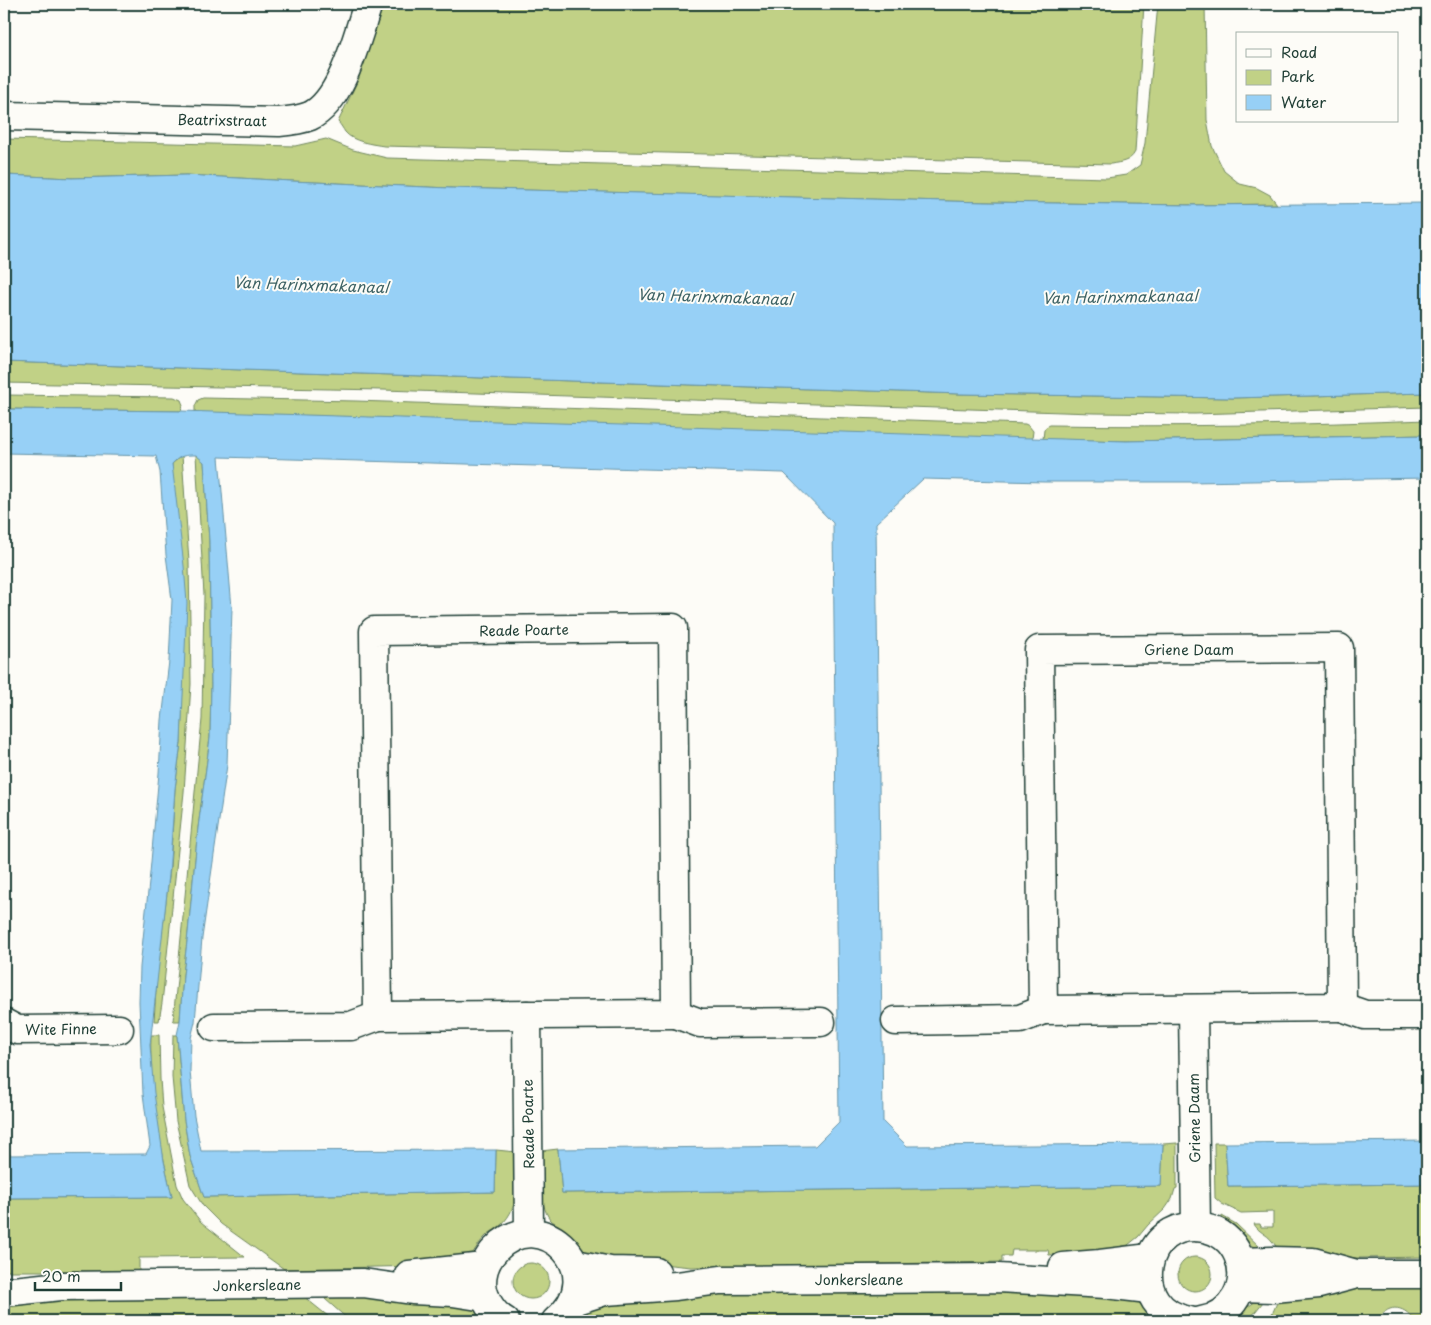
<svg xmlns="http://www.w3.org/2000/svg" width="1431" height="1325" viewBox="0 0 1431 1325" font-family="'Playpen Sans',sans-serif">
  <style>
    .green { fill: #c1d186; stroke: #70875d }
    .water { fill: #97d0f6; stroke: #6795a8 }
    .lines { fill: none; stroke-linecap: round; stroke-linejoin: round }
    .street-casing { stroke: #1f3d34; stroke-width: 31 }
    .secondary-casing { stroke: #1f3d34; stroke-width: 31 }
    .street { stroke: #fdfcf7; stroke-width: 28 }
    .secondary { stroke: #fdfcf7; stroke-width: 28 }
    .labels { text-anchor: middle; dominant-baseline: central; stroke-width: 4; stroke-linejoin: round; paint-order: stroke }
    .street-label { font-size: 14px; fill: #1f3d34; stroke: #fdfcf7 }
    .water-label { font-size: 15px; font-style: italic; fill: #3d6264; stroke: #fdfcf7 }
  </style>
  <rect width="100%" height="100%" fill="#fdfcf7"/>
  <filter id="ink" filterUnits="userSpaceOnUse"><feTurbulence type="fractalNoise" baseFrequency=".02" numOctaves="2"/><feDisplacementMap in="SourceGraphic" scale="10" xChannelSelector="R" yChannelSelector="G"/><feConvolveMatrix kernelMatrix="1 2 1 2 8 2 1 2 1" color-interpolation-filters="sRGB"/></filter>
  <g filter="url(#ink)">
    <!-- green -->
    <g class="green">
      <path d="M383 4H1144L1135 152C1130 162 1121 162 1111 164L384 146C372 144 353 142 345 132 343 129 341 125 338 122L359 78 377 19Z"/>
      <path d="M1158 4H1205L1207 120 1212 146 1224 171 1240 184 1257 188 1270 195 1277 204 1188 205 985 202 710 195 450 188 291 181 186 175 72 178 4 175V139L295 146 326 139 353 150 387 158 1107 178 1126 175 1140 165 1145 143Z"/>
      <path d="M4 362 961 394 1232 398 1427 393V407L1194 414 1093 413 383 390 4 383Z"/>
      <path d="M4 395 174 397 181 400 183 405 181 411 4 409Z"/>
      <path d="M203 398 356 401 1025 424 1029 426 1033 431 1032 439 195 412V406L198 400Z"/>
      <path d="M1427 420V435L1127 441 1043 439 1044 430 1046 427 1050 425C1176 427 1302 425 1427 420Z"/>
      <path d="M182 455 189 562 191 684 184 792 162 1003 159 1021H154L157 975 170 868 175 789 181 742 183 683 172 464Z"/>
      <path d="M196 455 204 461 209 541 211 685 210 738 198 828 188 933 183 975 180 1021H173L202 719 204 595Z"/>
      <path d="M151 1035H159L160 1079 162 1107 177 1185 183 1199 201 1222 245 1257 139 1258V1271H4V1198L172 1197C160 1145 149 1088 151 1035Z"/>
      <path d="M173 1035H177L184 1120 190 1156 204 1197 495 1192 496 1150 516 1152C516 1178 522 1205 501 1225 497 1229 492 1231 488 1234 481 1240 476 1248 471 1256L423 1266 284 1269 221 1224 203 1206 190 1185 176 1121 172 1077Z"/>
      <path d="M1177 1143V1188L1175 1189 1172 1199 1165 1209 1148 1225 1138 1237 1128 1245 1101 1251 1049 1255 1048 1250H1012L1011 1256H1002V1262L691 1267 584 1256C580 1245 572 1235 563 1228 559 1225 553 1223 550 1219 538 1204 542 1170 541 1151L558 1149 562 1193 1161 1186 1163 1144Z"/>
      <path d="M1214 1143H1225L1228 1186 1427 1184V1257L1359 1258 1278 1252C1277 1248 1275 1244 1272 1241 1267 1234 1258 1232 1254 1224H1260L1261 1227H1273V1212L1241 1213 1222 1204 1215 1198Z"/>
      <path d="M1222 1216 1236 1224 1261 1248 1262 1250C1249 1248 1234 1230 1224 1221L1222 1219Z"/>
      <circle cx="1195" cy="1274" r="17"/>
      <circle cx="531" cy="1281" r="18"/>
      <path d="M1381 1285H1427V1320H1414C1403 1304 1386 1304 1378 1321H1265L1273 1312 1279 1298 1313 1296Z"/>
      <path d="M1036 1289 1138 1301 1157 1321H576L590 1305 673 1292Z"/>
      <path d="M390 1295 470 1306 477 1311 484 1321H350L325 1299 326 1296Z"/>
      <path d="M303 1296 334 1321H166C157 1314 147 1314 138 1321H4V1301Z"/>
      <path d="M1256 1301H1262L1263 1302 1248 1321H1233L1245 1309Z"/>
    </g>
    <!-- water -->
    <g class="water">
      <path d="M4 175 72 178 186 175 291 181 450 188 985 202 1188 205 1427 203V393L1232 398 961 394 4 362Z"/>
      <path d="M4 409 181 411 1126 441 1427 435V478L1192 482H1044L923 479 876 523 883 1122 907 1146 1163 1144 1161 1186 562 1193 558 1149 815 1146 839 1122 833 523 784 473 219 457 232 608 227 765 202 938 195 1022 191 1038 190 1071 194 1116 201 1151 496 1150 495 1192 204 1197 190 1156 184 1120 177 1035 180 1021 183 975 188 933 198 828 210 738 211 685 209 541 204 462 196 455C185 455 180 455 172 464L184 566 187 603 181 742 175 789 169 875 150 1045 154 1093 164 1161 172 1197 4 1198V1155L146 1154 150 1146 143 1094 139 1002 140 967 150 873 159 773 162 720 169 661 172 600 166 555 160 472 156 456 4 453Z"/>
      <path d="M1427 1141V1184L1228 1186 1225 1143Z"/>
    </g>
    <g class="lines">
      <defs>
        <g id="street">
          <path d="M4 116 279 122C290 121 300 120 310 116 343 100 357 36 368 4"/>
          <path d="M673 628 676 1014 378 1016 374 631Z"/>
          <path d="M1339 648 1342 1007 1043 1010 1039 650Z"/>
          <path d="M1342 1007 1365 1015H1427"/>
          <path d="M1193 1009 1196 1227"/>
          <path d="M676 1014 700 1023 821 1022"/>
          <path d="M527 1015 529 1233"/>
          <path d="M896 1021 1020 1019 1043 1010"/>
          <path d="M4 1023 17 1030 119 1029"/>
          <path d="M214 1027 351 1026 378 1016"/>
        </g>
        <g id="secondary">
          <path d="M1241 1262 1272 1261 1313 1262 1356 1274"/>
          <path d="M575 1264 610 1271 656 1272"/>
          <path d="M1063 1267 1100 1264 1150 1258"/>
          <path d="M409 1275 484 1267"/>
          <path d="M1241 1287 1273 1288 1319 1284 1357 1274H1427"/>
          <path d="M4 1292 61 1286 363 1283 412 1290 453 1292 485 1297"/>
          <path d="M573 1301 605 1291 676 1286 720 1280 998 1278 1106 1284 1149 1289"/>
          <path d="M505 1321C492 1314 483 1298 482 1283 482 1270 487 1258 496 1249 541 1201 614 1273 556 1321"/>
          <path d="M1190 1321C1124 1311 1141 1216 1204 1228 1220 1231 1232 1241 1238 1255 1251 1285 1232 1316 1201 1321"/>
        </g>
      </defs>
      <!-- street casing -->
      <use href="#street" class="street-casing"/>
      <!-- secondary casing -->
      <use href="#secondary" class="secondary-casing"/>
      <!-- street -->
      <use href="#street" class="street"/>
      <!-- secondary -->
      <use href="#secondary" class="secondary"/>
    </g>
  </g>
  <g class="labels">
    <!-- street labels -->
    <g class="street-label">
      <text transform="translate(222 120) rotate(1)">Beatrixstraat</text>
      <text transform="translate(524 630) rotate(-1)">Reade Poarte</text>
      <text x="1189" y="649">Griene Daam</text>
      <text transform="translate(61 1029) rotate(-1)">Wite Finne</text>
      <text transform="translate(1194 1118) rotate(-91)">Griene Daam</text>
      <text transform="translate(528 1124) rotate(-91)">Reade Poarte</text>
      <text x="859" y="1279">Jonkersleane</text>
      <text transform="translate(257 1285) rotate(-1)">Jonkersleane</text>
    </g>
    <!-- water labels -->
    <g class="water-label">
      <text transform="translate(311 284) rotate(2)">Van Harinxmakanaal</text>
      <text transform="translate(715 296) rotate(2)">Van Harinxmakanaal</text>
      <text transform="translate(1120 296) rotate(-1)">Van Harinxmakanaal</text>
    </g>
  </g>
  <!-- margin -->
  <rect width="1431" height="1325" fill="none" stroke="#fdfcf7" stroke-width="20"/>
  <rect x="10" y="10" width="1411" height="1305" fill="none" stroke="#1f3d34" stroke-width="2" filter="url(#ink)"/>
  <!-- legend -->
  <rect x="1236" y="32" width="162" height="90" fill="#fdfcf7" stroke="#a4b0a9"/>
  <rect x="1246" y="49" width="25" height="8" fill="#fdfcf7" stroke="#a4b0a9"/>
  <text x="1281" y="58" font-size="15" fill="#1f3d34">Road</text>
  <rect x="1246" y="70" width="25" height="15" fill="#c1d186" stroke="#a4b0a9"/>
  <text x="1281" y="82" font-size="15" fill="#1f3d34">Park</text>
  <rect x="1246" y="95" width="25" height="15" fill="#97d0f6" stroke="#a4b0a9"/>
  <text x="1281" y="108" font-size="15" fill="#1f3d34">Water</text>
  <!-- scale -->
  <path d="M35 1282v8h86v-8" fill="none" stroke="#1f3d34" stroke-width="2.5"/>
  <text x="42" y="1282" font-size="15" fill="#1f3d34" stroke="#fdfcf7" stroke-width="4" paint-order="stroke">20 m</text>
</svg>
